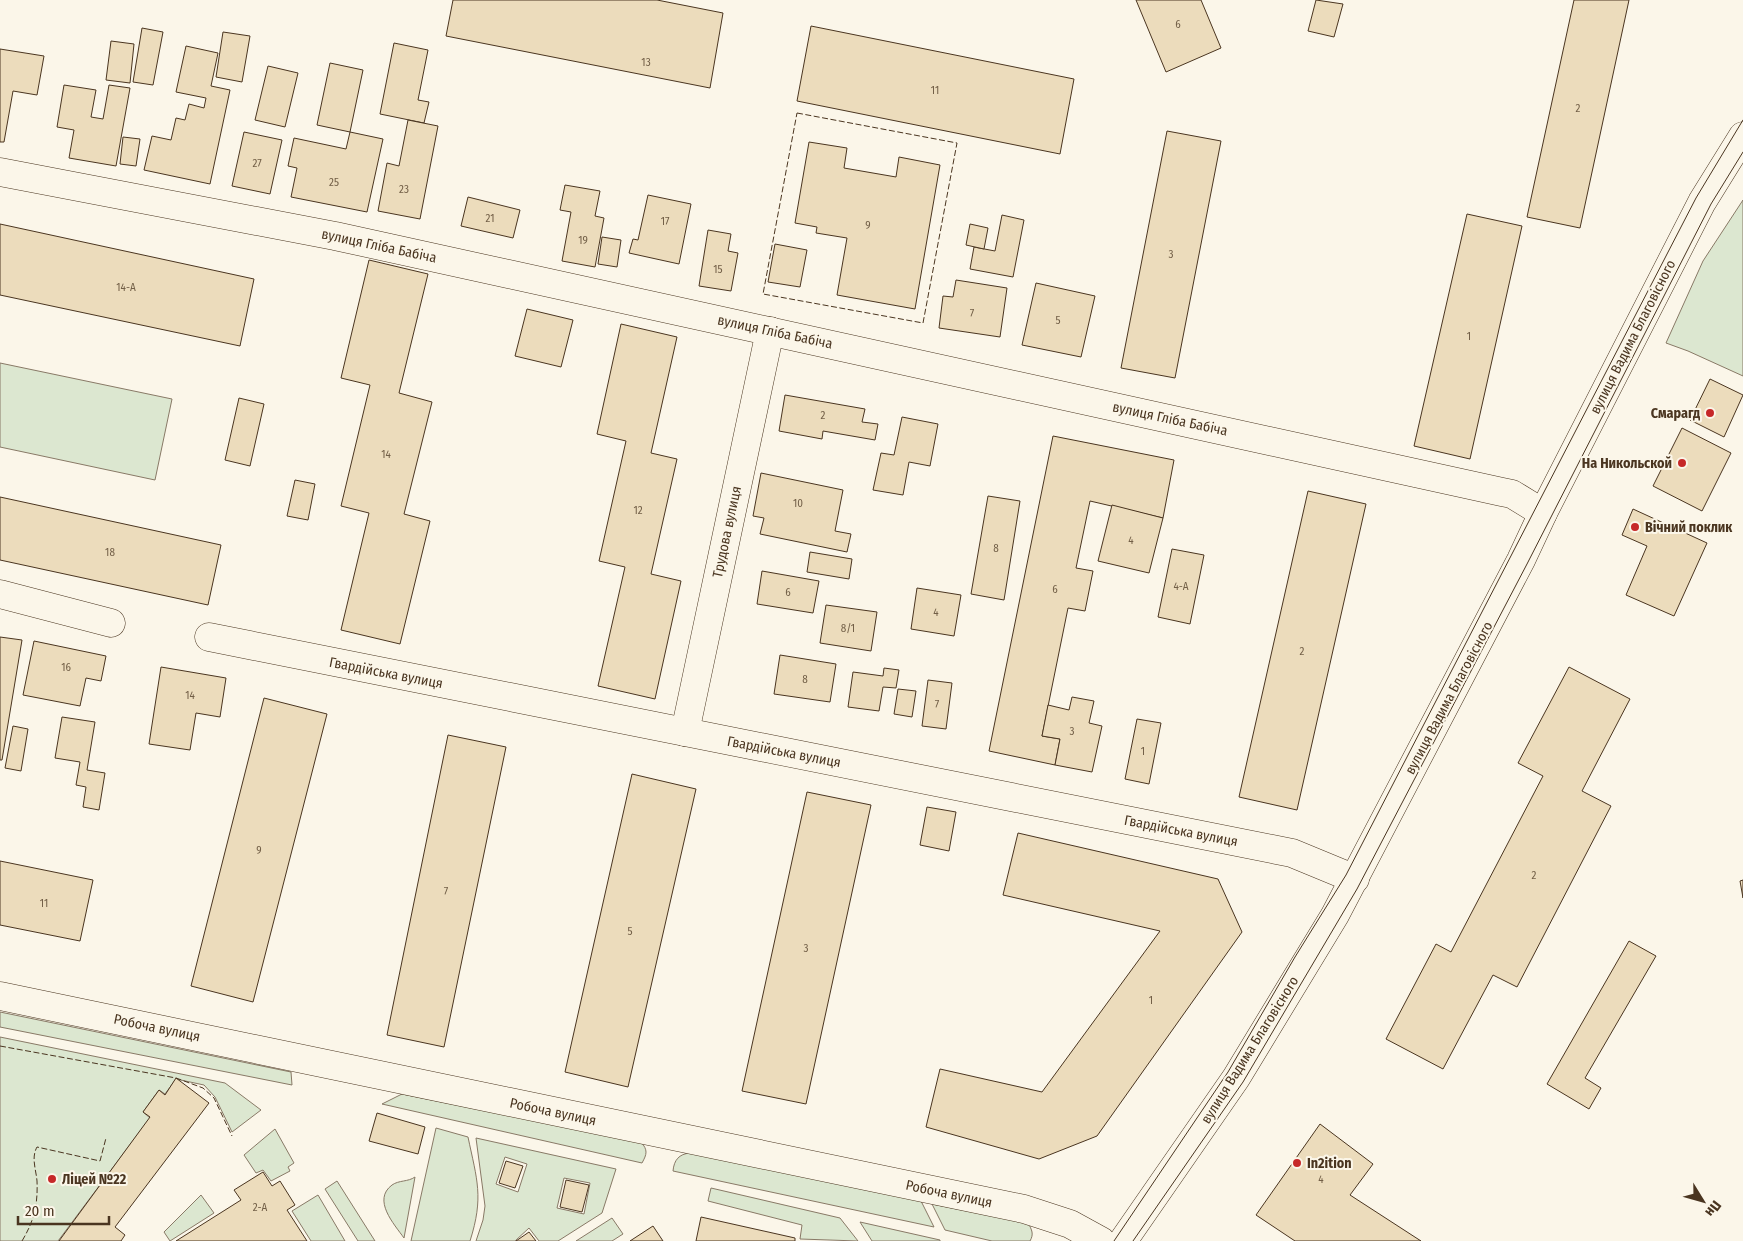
<svg xmlns="http://www.w3.org/2000/svg" width="1743" height="1241" viewBox="0 0 1743 1241" font-family="'Fira Sans Condensed',sans-serif">
  <style>
    .green { fill: #dce7d0; stroke: #887966; fill-rule: evenodd }
    .building { fill: #ecdcbc; stroke: #4a3520 }
    .lines { fill: none; stroke-linecap: round; stroke-linejoin: round }
    .minor-casing { stroke: #4a3520; stroke-width: 29 }
    .tertiary-casing { stroke: #4a3520; stroke-width: 29 }
    .minor { stroke: #fbf6e9; stroke-width: 28 }
    .tertiary { stroke: #fbf6e9; stroke-width: 28 }
    .tram { stroke: #4a3520; stroke-width: 1 }
    .fence { stroke: #4a3520; stroke-width: 1; stroke-dasharray: 6 2.5; stroke-linecap: butt }
    .poi-dot { fill: #c62828; stroke: #fbf6e9; stroke-width: 2 }
    .labels { text-anchor: middle; dominant-baseline: central; stroke-width: 4; stroke-linejoin: round; paint-order: stroke }
    .number-label { font-size: 11px; fill: #725f47 }
    .street-label { font-size: 14px; fill: #4a3520; stroke: #fbf6e9 }
    .poi-label { font-size: 14px; font-weight: bold; fill: #4a3520; stroke: #fbf6e9; text-anchor: start }
  </style>
  <rect width="100%" height="100%" fill="#fbf6e9"/>
  <!-- green -->
  <g class="green">
    <path d="M1743 200V376L1688 351 1666 343 1703 261Z"/>
    <path d="M0 363 172 399 155 480 0 447Z"/>
    <path d="M0 1012 291 1072 292 1085 0 1027Z"/>
    <path d="M0 1037 225 1083 261 1110 232 1132 215 1097 204 1085 176 1079 165 1094 159 1090 143 1112 150 1118 58 1241H0Z"/>
    <path d="M402 1094 641 1142C648 1150 647 1154 642 1163L382 1104Z"/>
    <path d="M436 1128 468 1137C477 1180 484 1197 470 1241H411Z"/>
    <path d="M275 1129 294 1163 288 1167 290 1171 271 1181 263 1170 256 1173 244 1155Z"/>
    <path d="M476 1138 616 1169 602 1213 558 1241H539L529 1228 515 1241H476L483 1220 485 1206ZM505 1157 527 1164 518 1192 496 1184ZM564 1178 590 1183 584 1214 557 1208Z"/>
    <path d="M690 1153 921 1201 934 1227 673 1171C674 1160 679 1154 690 1153Z"/>
    <path d="M415 1177 404 1238C394 1224 372 1200 392 1185 399 1180 408 1182 415 1177Z"/>
    <path d="M337 1181 375 1241H358L325 1189Z"/>
    <path d="M711 1188 840 1218 858 1241 800 1239 802 1225 708 1201Z"/>
    <path d="M201 1195 214 1213 170 1241 164 1232Z"/>
    <path d="M318 1195 345 1241H311L292 1211Z"/>
    <path d="M932 1204 1028 1223C1032 1230 1034 1234 1030 1241H992L945 1230Z"/>
    <path d="M612 1218 623 1234 612 1241H576Z"/>
    <path d="M860 1222 940 1240V1241H872Z"/>
  </g>
  <!-- building -->
  <g class="building">
    <path d="M453 0H657L723 13 710 88 446 36Z"/>
    <path d="M1136 0H1201L1221 48 1166 72Z"/>
    <path d="M1316 0 1343 4 1334 37 1308 31Z"/>
    <path d="M1574 0H1629L1580 228 1527 217Z"/>
    <path d="M811 26 1074 79 1060 154 797 101Z"/>
    <path d="M142 28 163 32 153 85 133 82Z"/>
    <path d="M223 32 250 36 242 82 216 77Z"/>
    <path d="M111 41 134 44 130 83 106 80Z"/>
    <path d="M394 43 428 50 418 100 429 102 424 123 380 114Z"/>
    <path d="M186 46 218 53 211 86 230 90 210 184 144 170 152 136 171 140 176 118 185 120 189 104 204 108 206 98 176 92Z"/>
    <path d="M0 49 44 56 37 95 13 91 4 142H0Z"/>
    <path d="M330 63 363 70 350 132 317 125Z"/>
    <path d="M268 66 298 73 285 127 255 120Z"/>
    <path d="M64 85 96 90 91 117 103 119 109 85 130 88 116 166 69 158 74 130 57 127Z"/>
    <path d="M408 120 438 126 420 219 378 211 387 163 399 166Z"/>
    <path d="M1167 131 1221 141 1175 378 1121 368Z"/>
    <path d="M244 132 282 140 270 194 232 186Z"/>
    <path d="M350 132 383 139 367 212 291 197 297 168 288 166 294 138 346 149Z"/>
    <path d="M123 137 140 139 136 166 120 164Z"/>
    <path d="M809 142 847 148 844 168 896 177 899 157 940 165 915 309 837 295 847 238 816 233 817 227 795 223Z"/>
    <path d="M565 185 600 191 595 216 604 218 595 267 562 261 571 212 560 210Z"/>
    <path d="M648 195 691 204 679 264 629 253 633 239 638 240Z"/>
    <path d="M468 197 520 210 513 238 461 226Z"/>
    <path d="M1467 214 1522 226 1470 459 1414 446Z"/>
    <path d="M1002 215 1024 220 1013 277 970 269 974 247 995 251Z"/>
    <path d="M0 224 254 279 240 346 0 295Z"/>
    <path d="M970 224 988 228 984 249 966 245Z"/>
    <path d="M708 230 731 234 728 251 738 253 731 291 699 286Z"/>
    <path d="M602 237 621 240 617 267 598 264Z"/>
    <path d="M775 244 807 250 800 287 768 282Z"/>
    <path d="M369 260 428 274 399 393 432 402 404 514 430 521 400 644 341 630 369 513 341 506 370 385 341 378Z"/>
    <path d="M956 280 1007 288 1000 337 939 328 943 296 953 297Z"/>
    <path d="M1036 283 1095 296 1081 357 1022 345Z"/>
    <path d="M527 309 573 320 561 367 515 356Z"/>
    <path d="M621 324 677 337 651 453 677 459 651 574 681 581 655 699 598 686 625 567 599 561 626 441 597 434Z"/>
    <path d="M1710 379 1743 395 1724 437 1690 420Z"/>
    <path d="M785 395 865 409 862 422 878 424 875 440 823 431 822 439 779 431Z"/>
    <path d="M239 398 264 404 250 466 225 460Z"/>
    <path d="M902 417 938 424 930 466 909 462 903 495 873 490 881 453 894 455Z"/>
    <path d="M1682 428 1731 453 1702 511 1653 486Z"/>
    <path d="M1053 436 1174 460 1163 518 1090 501 1076 568 1093 571 1085 611 1068 608 1042 736 1060 739 1055 765 989 751Z"/>
    <path d="M761 473 843 490 835 531 851 534 847 552 760 534 764 518 753 516Z"/>
    <path d="M295 480 315 484 308 520 287 516Z"/>
    <path d="M1308 491 1366 504 1297 810 1239 797Z"/>
    <path d="M988 496 1020 501 1004 600 971 594Z"/>
    <path d="M0 497 221 545 208 605 0 560Z"/>
    <path d="M1112 505 1163 518 1149 573 1098 561Z"/>
    <path d="M1633 509 1707 543 1674 616 1626 595 1647 546 1622 535Z"/>
    <path d="M1172 549 1204 555 1190 624 1158 617Z"/>
    <path d="M810 552 852 559 849 579 807 572Z"/>
    <path d="M762 571 819 581 813 613 757 604Z"/>
    <path d="M917 588 961 595 954 636 911 629Z"/>
    <path d="M826 605 877 612 871 651 820 643Z"/>
    <path d="M0 637 22 640 2 760H0Z"/>
    <path d="M34 641 106 656 101 681 86 678 80 706 23 695Z"/>
    <path d="M780 655 836 664 830 702 774 694Z"/>
    <path d="M161 667 226 678 220 717 196 713 190 750 149 744Z"/>
    <path d="M1569 667 1630 699 1582 791 1611 806 1517 987 1493 975 1443 1069 1386 1039 1436 944 1451 952 1543 776 1518 763Z"/>
    <path d="M884 668 899 670 896 688 883 687 879 711 848 707 853 672 883 676Z"/>
    <path d="M928 680 952 683 946 729 922 726Z"/>
    <path d="M898 689 916 691 912 717 894 714Z"/>
    <path d="M1072 697 1094 701 1089 723 1102 726 1092 772 1055 765 1060 739 1042 736 1048 705 1069 710Z"/>
    <path d="M264 698 327 714 253 1002 191 986Z"/>
    <path d="M62 717 95 722 87 770 105 773 99 810 83 807 86 787 76 785 80 762 55 758Z"/>
    <path d="M1137 719 1161 723 1149 784 1125 779Z"/>
    <path d="M13 726 28 729 21 771 5 768Z"/>
    <path d="M448 735 506 747 444 1047 387 1035Z"/>
    <path d="M632 774 696 789 628 1087 565 1072Z"/>
    <path d="M807 792 871 805 806 1104 742 1091Z"/>
    <path d="M927 807 956 812 949 851 920 845Z"/>
    <path d="M1018 833 1218 879 1242 932 1097 1136 1039 1159 926 1127 940 1069 1042 1092 1160 931 1003 895Z"/>
    <path d="M0 861 93 880 80 941 0 925Z"/>
    <path d="M1743 880V898L1740 881Z"/>
    <path d="M1629 941 1656 956 1585 1078 1601 1088 1589 1109 1547 1084Z"/>
    <path d="M176 1078 209 1103 115 1227 125 1235 121 1241H59L150 1117 143 1112 159 1090 165 1095Z"/>
    <path d="M377 1113 425 1127 418 1154 369 1141Z"/>
    <path d="M1320 1124 1373 1164 1350 1195 1421 1241H1295L1256 1215Z"/>
    <path d="M506 1161 523 1166 515 1188 499 1183Z"/>
    <path d="M263 1172 272 1186 280 1181 295 1205 287 1210 307 1241H176L241 1200 234 1190Z"/>
    <path d="M566 1180 589 1185 582 1212 560 1207Z"/>
    <path d="M701 1217 795 1238V1241H696Z"/>
    <path d="M653 1226 663 1241H630Z"/>
    <path d="M529 1232 536 1241H516Z"/>
  </g>
  <g class="lines">
    <defs>
      <g id="minor">
        <path d="M0 172 335 236 1502 492 1512 494 1543 513"/>
        <path d="M0 594 111 623"/>
        <path d="M209 637 1292 853 1355 879"/>
        <path d="M685 732 770 331"/>
        <path d="M0 996 1024 1209 1070 1224 1101 1241"/>
      </g>
      <path id="tertiary" d="M1123 1241 1236 1078 1335 915 1521 560 1543 513 1702 202 1743 136"/>
    </defs>
    <!-- minor casing -->
    <use href="#minor" class="minor-casing"/>
    <!-- tertiary casing -->
    <use href="#tertiary" class="tertiary-casing"/>
    <!-- minor -->
    <use href="#minor" class="minor"/>
    <!-- tertiary -->
    <use href="#tertiary" class="tertiary"/>
    <!-- tram -->
    <g class="tram">
      <path d="M1114 1241 1228 1072 1295 957 1346 875 1696 198 1743 120"/>
      <path d="M1133 1241 1243 1082 1357 889 1527 564 1711 204 1743 152"/>
    </g>
    <!-- fence -->
    <g class="fence">
      <path d="M797 113 957 143 923 323 763 294Z"/>
      <path d="M0 1046 176 1078 203 1088 214 1098 232 1136"/>
      <path d="M22 1241C34 1221 38 1205 37 1181 36 1169 31 1158 37 1147L100 1161 106 1138"/>
    </g>
  </g>
  <!-- markers -->
  <g class="poi-dot">
    <circle cx="1710" cy="413" r="5"/>
    <circle cx="1682" cy="463" r="5"/>
    <circle cx="1635" cy="527" r="5"/>
    <circle cx="1297" cy="1163" r="5"/>
    <circle cx="52" cy="1179" r="5"/>
  </g>
  <g class="labels">
    <!-- number labels -->
    <g class="number-label">
      <text x="1178" y="24">6</text>
      <text x="646" y="62">13</text>
      <text x="935" y="90">11</text>
      <text x="1578" y="108">2</text>
      <text x="257" y="163">27</text>
      <text x="334" y="182">25</text>
      <text x="404" y="189">23</text>
      <text x="490" y="218">21</text>
      <text x="665" y="221">17</text>
      <text x="868" y="225">9</text>
      <text x="583" y="240">19</text>
      <text x="1171" y="254">3</text>
      <text x="718" y="269">15</text>
      <text x="126" y="287">14-А</text>
      <text x="972" y="313">7</text>
      <text x="1058" y="320">5</text>
      <text x="1469" y="336">1</text>
      <text x="823" y="415">2</text>
      <text x="386" y="454">14</text>
      <text x="798" y="503">10</text>
      <text x="638" y="510">12</text>
      <text x="1131" y="540">4</text>
      <text x="996" y="548">8</text>
      <text x="110" y="552">18</text>
      <text x="1181" y="586">4-А</text>
      <text x="1055" y="589">6</text>
      <text x="788" y="592">6</text>
      <text x="936" y="612">4</text>
      <text x="848" y="628">8/1</text>
      <text x="1302" y="651">2</text>
      <text x="66" y="667">16</text>
      <text x="805" y="679">8</text>
      <text x="190" y="695">14</text>
      <text x="937" y="704">7</text>
      <text x="1072" y="731">3</text>
      <text x="1143" y="751">1</text>
      <text x="259" y="850">9</text>
      <text x="1534" y="875">2</text>
      <text x="446" y="891">7</text>
      <text x="44" y="903">11</text>
      <text x="630" y="931">5</text>
      <text x="806" y="948">3</text>
      <text x="1151" y="1000">1</text>
      <text x="1321" y="1179">4</text>
      <text x="260" y="1207">2-А</text>
    </g>
    <!-- street labels -->
    <g class="street-label">
      <text transform="translate(379 246) rotate(12)">вулиця Гліба Бабіча</text>
      <text transform="translate(775 332) rotate(12)">вулиця Гліба Бабіча</text>
      <text transform="translate(1633 337) rotate(-63)">вулиця Вадима Благовісного</text>
      <text transform="translate(1170 419) rotate(12)">вулиця Гліба Бабіча</text>
      <text transform="translate(727 532) rotate(-78)">Трудова вулиця</text>
      <text transform="translate(386 673) rotate(11)">Гвардійська вулиця</text>
      <text transform="translate(1449 698) rotate(-62)">вулиця Вадима Благовісного</text>
      <text transform="translate(784 752) rotate(11)">Гвардійська вулиця</text>
      <text transform="translate(1181 831) rotate(11)">Гвардійська вулиця</text>
      <text transform="translate(157 1028) rotate(12)">Робоча вулиця</text>
      <text transform="translate(1250 1050) rotate(-58)">вулиця Вадима Благовісного</text>
      <text transform="translate(553 1112) rotate(12)">Робоча вулиця</text>
      <text transform="translate(949 1194) rotate(12)">Робоча вулиця</text>
    </g>
    <!-- poi labels -->
    <g class="poi-label">
      <text x="1700" y="413" text-anchor="end">Смарагд</text>
      <text x="1672" y="463" text-anchor="end">На Никольской</text>
      <text x="1645" y="527">Вічний поклик</text>
      <text x="1307" y="1163">In2ition</text>
      <text x="62" y="1179">Ліцей №22</text>
    </g>
  </g>
  <!-- north arrow -->
  <g transform="translate(1703 1201) rotate(127)" stroke="#fbf6e9" stroke-width="4" paint-order="stroke">
  <path d="M0-4L9 19L0 12L-9 19Z" fill="#4a3520"/>
  <text y="-8" font-size="14" font-weight="bold" text-anchor="middle" fill="#4a3520">Пн</text>
  </g>
  <!-- scale -->
  <path d="M18 1216v8h91v-8" fill="none" stroke="#4a3520" stroke-width="2.5"/>
  <text x="25" y="1216" font-size="15" fill="#4a3520" stroke="#fbf6e9" stroke-width="4" paint-order="stroke">20 m</text>
</svg>
